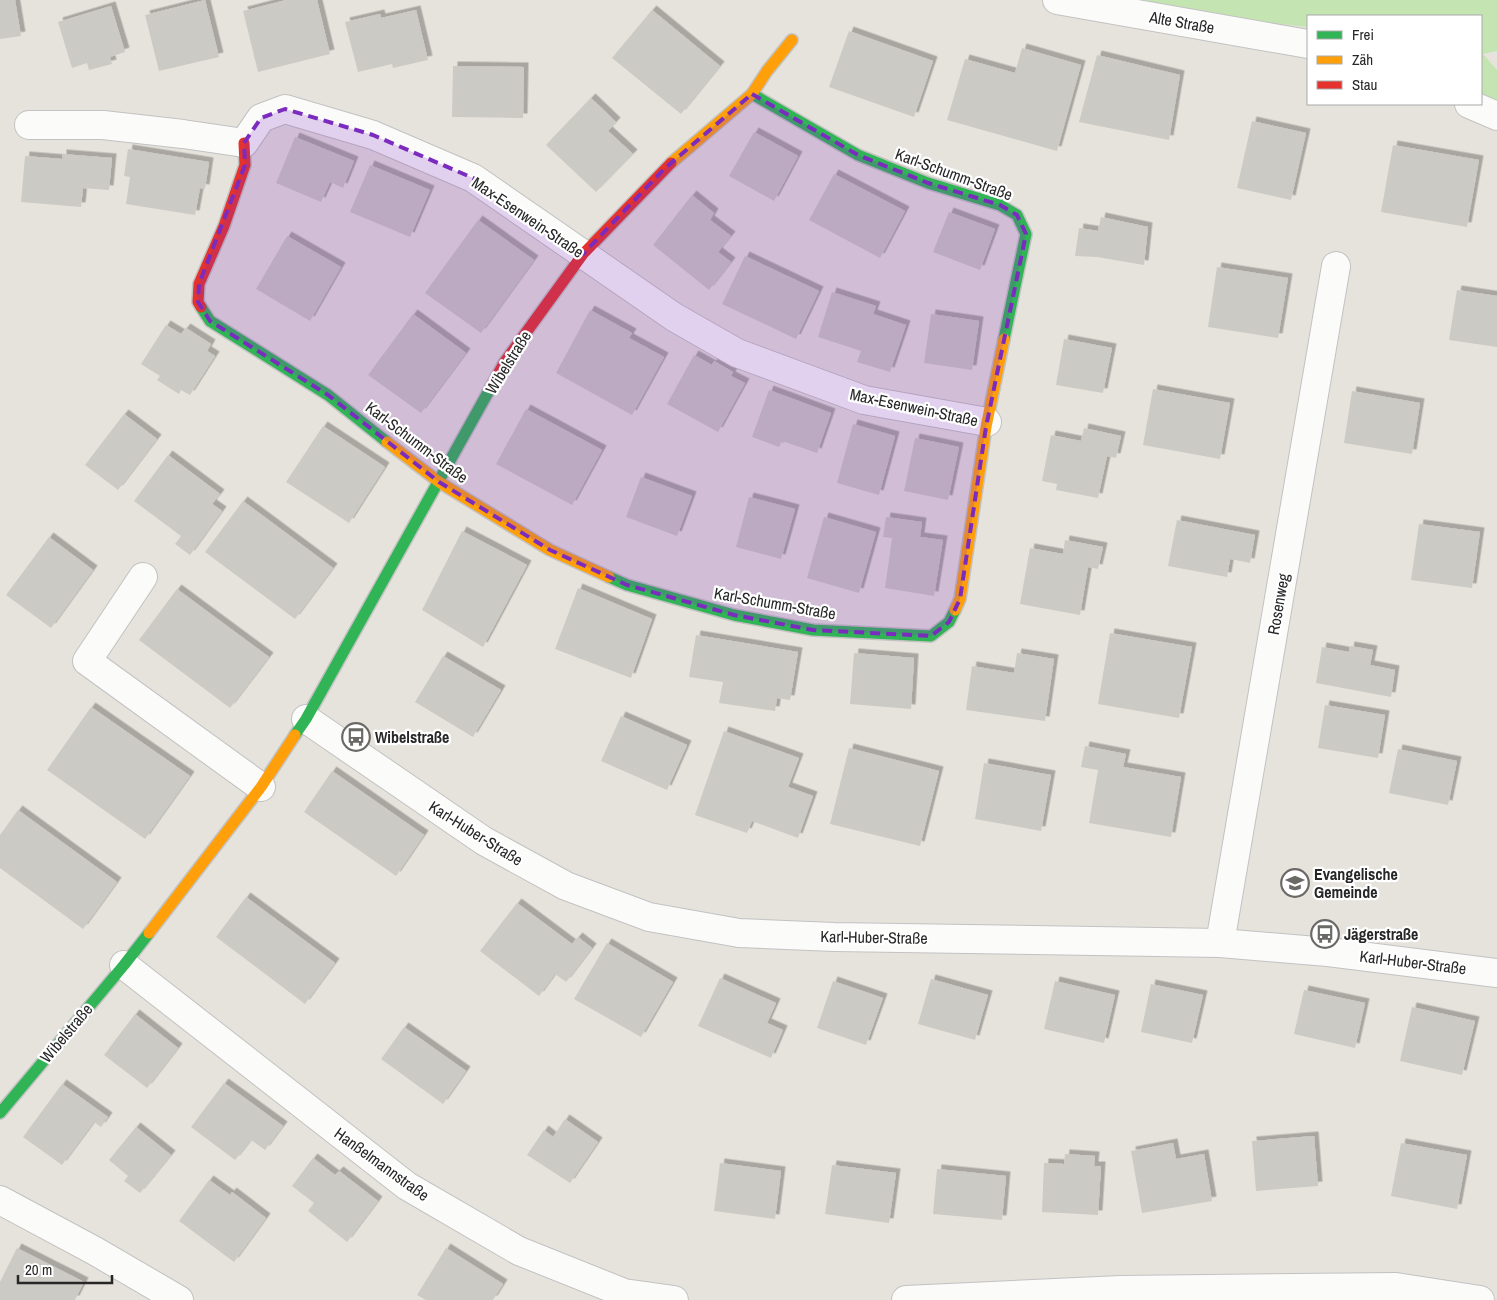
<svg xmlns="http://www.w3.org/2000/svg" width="1497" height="1300" viewBox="0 0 1497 1300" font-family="'Archivo Narrow',sans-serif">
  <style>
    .green { fill: #c4e5b2 }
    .building { fill: #cccac5; filter: url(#shadow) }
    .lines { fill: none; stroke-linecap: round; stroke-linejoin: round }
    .street-casing { stroke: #c3c2c2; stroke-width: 30 }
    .fast-casing { stroke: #c3c2c2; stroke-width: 14 }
    .slow-casing { stroke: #c3c2c2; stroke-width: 14 }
    .jam-casing { stroke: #c3c2c2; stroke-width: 14 }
    .street { stroke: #fbfbfa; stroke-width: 28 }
    .fast { stroke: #30b455; stroke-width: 11 }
    .slow { stroke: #ff9f0a; stroke-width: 11 }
    .jam { stroke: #e5322d; stroke-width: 11 }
    .marked { fill: #7b2cbf; fill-opacity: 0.2; stroke: #7b2cbf; stroke-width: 4; stroke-dasharray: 10 6; stroke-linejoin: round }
    .labels { text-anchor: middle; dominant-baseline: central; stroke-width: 4.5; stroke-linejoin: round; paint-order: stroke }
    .street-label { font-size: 16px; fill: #272727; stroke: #fff }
    .poi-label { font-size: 16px; font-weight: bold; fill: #272727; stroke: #fff; text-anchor: start }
  </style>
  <defs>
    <filter id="shadow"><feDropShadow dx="4.5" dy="-4.5" stdDeviation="0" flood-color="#0004"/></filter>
  </defs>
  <rect width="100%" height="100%" fill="#e6e3dc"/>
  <!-- green -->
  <path class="green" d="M1072 0H1497V51L1483 54 1497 70V116L1481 104V16H1308V27Z"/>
  <!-- building -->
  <g class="building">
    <path d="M0 0H15L21 36 0 39Z"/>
    <path d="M205 0 219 57 159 71 145 15Z"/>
    <path d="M286 0H317L330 54 258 72 243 11Z"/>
    <path d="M111 6 125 52 110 57 112 64 89 70 87 63 72 68 58 22Z"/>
    <path d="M416 10 428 60 393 68 392 64 358 72 345 22 380 14 381 18Z"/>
    <path d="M652 10 720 66 681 114 612 58Z"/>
    <path d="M849 31 933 61 914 117 829 87Z"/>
    <path d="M1022 48 1081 65 1057 151 947 120 965 59 1015 73Z"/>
    <path d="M1097 55 1180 75 1169 140 1079 122Z"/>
    <path d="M453 66 524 67 523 118 452 117Z"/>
    <path d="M591 98 616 122 608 131 633 154 596 192 546 145Z"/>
    <path d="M1252 121 1306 133 1291 200 1237 188Z"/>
    <path d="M754 132 798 156 774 201 729 176Z"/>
    <path d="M295 137 354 161 343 188 330 182 321 202 276 183Z"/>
    <path d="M1393 145 1479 160 1467 227 1381 212Z"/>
    <path d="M128 149 209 162 205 189 200 188 195 215 126 204 130 177 124 176Z"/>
    <path d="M62 154 112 158 109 190 83 188 81 207 21 202 25 156 62 159Z"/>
    <path d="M370 165 430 190 410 237 350 212Z"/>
    <path d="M834 174 905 211 880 258 809 220Z"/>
    <path d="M692 195 714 213 710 220 731 236 718 252 731 262 709 290 653 245Z"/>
    <path d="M949 212 995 229 980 270 933 252Z"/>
    <path d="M1101 217 1148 227 1144 265 1097 257 1075 256 1079 228 1098 231Z"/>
    <path d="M478 220 534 260 481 333 425 293Z"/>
    <path d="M287 236 341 267 310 321 256 289Z"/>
    <path d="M745 256 819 291 796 339 722 304Z"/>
    <path d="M1217 267 1288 278 1278 338 1208 327Z"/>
    <path d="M1457 290 1497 296V347L1449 340Z"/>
    <path d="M832 292 876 306 873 314 906 325 890 372 857 362 861 351 818 337Z"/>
    <path d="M590 310 632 333 629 338 664 357 632 415 556 373Z"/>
    <path d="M413 314 466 353 421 413 368 375Z"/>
    <path d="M931 314 979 321 972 370 924 363Z"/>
    <path d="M166 325 181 334 186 328 211 344 207 351 215 356 190 395 181 390 179 394 157 380 160 376 141 364Z"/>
    <path d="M1064 339 1112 348 1103 393 1056 385Z"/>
    <path d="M694 355 712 365 714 361 733 372 731 376 745 383 718 432 667 404Z"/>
    <path d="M1153 389 1230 403 1220 459 1143 445Z"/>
    <path d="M769 390 831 413 817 453 782 441 779 447 752 437Z"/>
    <path d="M1352 391 1420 403 1412 454 1344 443Z"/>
    <path d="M526 409 602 450 572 505 496 464Z"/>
    <path d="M124 414 157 439 118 490 85 465Z"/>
    <path d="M853 424 895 436 879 495 837 483Z"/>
    <path d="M323 426 385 467 349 523 286 482Z"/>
    <path d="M1084 428 1121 436 1116 458 1107 456 1098 498 1056 490 1057 484 1042 481 1051 435 1081 441Z"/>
    <path d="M915 438 959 447 948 500 904 491Z"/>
    <path d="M168 455 220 494 212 504 222 511 190 555 175 544 181 536 134 501Z"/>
    <path d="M641 477 692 496 677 536 626 517Z"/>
    <path d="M749 497 795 509 781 559 736 547Z"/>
    <path d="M243 501 333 568 295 619 205 552Z"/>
    <path d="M824 517 876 532 859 593 807 578Z"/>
    <path d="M886 517 922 522 920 537 943 540 934 596 885 588 892 538 883 537Z"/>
    <path d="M1177 520 1255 535 1250 563 1230 559 1227 577 1168 566Z"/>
    <path d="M1419 524 1480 532 1472 588 1411 580Z"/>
    <path d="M462 531 527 565 483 647 422 610Z"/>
    <path d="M49 537 93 570 51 628 6 595Z"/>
    <path d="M1065 540 1103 547 1098 569 1088 567 1080 615 1020 604 1030 548 1063 554Z"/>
    <path d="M578 588 652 619 631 678 555 649Z"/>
    <path d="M177 589 269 657 230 708 139 640Z"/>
    <path d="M1110 633 1192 647 1179 718 1098 704Z"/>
    <path d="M696 635 798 652 790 700 777 698 775 711 719 703 723 682 689 677Z"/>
    <path d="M1350 646 1373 650 1370 665 1395 670 1391 697 1316 683 1322 647 1349 652Z"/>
    <path d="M854 653 914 658 911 709 850 704Z"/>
    <path d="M1017 653 1054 659 1045 721 966 710 972 666 1014 673Z"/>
    <path d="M443 656 501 690 473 737 415 702Z"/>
    <path d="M1325 705 1385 715 1378 758 1318 748Z"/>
    <path d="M91 707 190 776 145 839 47 770Z"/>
    <path d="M621 716 687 745 667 790 601 761Z"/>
    <path d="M724 731 799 758 788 787 813 796 798 838 752 821 747 833 695 815Z"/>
    <path d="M1085 746 1126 754 1123 767 1181 777 1171 837 1089 823 1098 770 1081 767Z"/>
    <path d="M849 748 939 771 920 846 830 824Z"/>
    <path d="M1398 749 1457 761 1448 805 1389 793Z"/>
    <path d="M984 763 1051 775 1041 831 975 819Z"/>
    <path d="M332 771 424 835 396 876 304 812Z"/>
    <path d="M18 810 117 882 83 929 0 868V835Z"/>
    <path d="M246 897 335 963 305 1004 216 937Z"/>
    <path d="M517 903 572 944 578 937 592 948 566 982 555 974 539 996 480 951Z"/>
    <path d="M607 943 673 982 641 1037 574 999Z"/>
    <path d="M720 978 776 1003 767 1023 783 1030 771 1058 698 1026Z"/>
    <path d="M931 979 988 995 975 1040 918 1024Z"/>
    <path d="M833 981 883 998 866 1045 817 1028Z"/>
    <path d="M1055 981 1115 995 1104 1043 1044 1029Z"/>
    <path d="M1151 984 1203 995 1192 1043 1141 1032Z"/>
    <path d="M1304 990 1365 1003 1355 1048 1294 1034Z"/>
    <path d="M1412 1007 1475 1021 1462 1075 1400 1061Z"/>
    <path d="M135 1014 178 1048 147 1088 104 1055Z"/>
    <path d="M404 1027 466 1071 443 1104 381 1059Z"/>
    <path d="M224 1083 283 1126 265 1150 251 1140 235 1160 191 1127Z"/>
    <path d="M62 1084 108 1117 101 1127 94 1122 62 1165 23 1137Z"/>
    <path d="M565 1119 598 1142 570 1183 527 1155 544 1130 553 1137Z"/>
    <path d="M136 1127 171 1155 140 1193 124 1181 128 1176 109 1160Z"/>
    <path d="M1314 1136 1318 1186 1256 1191 1252 1141Z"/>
    <path d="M1173 1143 1176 1159 1204 1154 1212 1201 1142 1213 1131 1151Z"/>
    <path d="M1401 1143 1467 1155 1457 1209 1391 1196Z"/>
    <path d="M1065 1154 1095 1156 1094 1166H1101L1098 1215 1042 1212 1044 1163 1064 1164Z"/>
    <path d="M313 1158 335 1175 339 1171 378 1201 347 1242 308 1211 314 1203 292 1186Z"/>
    <path d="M720 1163 781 1171 775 1219 714 1211Z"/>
    <path d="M832 1165 896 1173 889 1223 825 1214Z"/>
    <path d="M937 1169 1006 1176 1002 1220 933 1214Z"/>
    <path d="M209 1180 230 1195 232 1192 266 1218 234 1262 179 1221Z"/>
    <path d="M17 1248 84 1282 75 1300H0V1282Z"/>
    <path d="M446 1248 503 1284 493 1300H426L417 1295Z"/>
  </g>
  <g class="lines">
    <defs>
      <g id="street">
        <path d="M1057 0 1308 44"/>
        <path d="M1469 104 1497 116"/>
        <path d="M29 125H103L183 134 244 143 261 118 285 109 373 135 473 178 674 317 737 353 864 400 987 422"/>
        <path d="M143 577 87 661 261 787"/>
        <path d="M306 719 484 841 566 886 649 917 739 933 834 937 1220 943 1328 952 1497 973"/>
        <path d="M1220 943 1336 266"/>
        <path d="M124 965 407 1186 519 1251 624 1293 674 1300"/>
        <path d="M0 1200 95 1251 179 1300"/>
        <path d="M906 1300 1121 1290 1396 1287 1480 1300"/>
      </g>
      <g id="fast">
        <path d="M752 94 858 155 928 183 1000 205 1017 215 1026 234 1004 339"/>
        <path d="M201 307 210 321 328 395 387 442"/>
        <path d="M609 577 627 585 734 615 813 630 931 636 949 622 955 610"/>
        <path d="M295 735 306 719 491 387"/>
        <path d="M0 1113 124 965 149 933"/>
      </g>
      <g id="slow">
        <path d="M671 163 752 94 767 71 792 40"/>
        <path d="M387 442 439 482 550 550 609 577"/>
        <path d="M955 610 960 599 986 427 1004 339"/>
        <path d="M149 933 261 787 295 735"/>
      </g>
      <g id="jam">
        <path d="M201 307 198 302 199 284 224 226 245 165 244 143"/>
        <path d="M491 387 504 363 583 254 671 163"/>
      </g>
    </defs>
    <!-- street casing -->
    <use href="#street" class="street-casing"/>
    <!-- fast casing -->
    <use href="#fast" class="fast-casing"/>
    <!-- slow casing -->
    <use href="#slow" class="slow-casing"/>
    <!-- jam casing -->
    <use href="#jam" class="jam-casing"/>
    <!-- street -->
    <use href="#street" class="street"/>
    <!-- fast -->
    <use href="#fast" class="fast"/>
    <!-- slow -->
    <use href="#slow" class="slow"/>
    <!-- jam -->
    <use href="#jam" class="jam"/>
  </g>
  <!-- marked area -->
  <path class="marked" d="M752 94 858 155 928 183 1000 205 1017 215 1026 234 986 427 960 599 949 622 931 636 813 630 734 615 627 585 550 550 439 482 328 395 210 321 198 302 199 284 245 165 244 143 261 118 285 109 373 135 473 178 583 254 664 169Z"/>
  <!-- icons -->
  <defs>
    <symbol id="bus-ring" viewBox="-11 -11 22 22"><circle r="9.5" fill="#fff" stroke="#6a6966" stroke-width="1.5"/><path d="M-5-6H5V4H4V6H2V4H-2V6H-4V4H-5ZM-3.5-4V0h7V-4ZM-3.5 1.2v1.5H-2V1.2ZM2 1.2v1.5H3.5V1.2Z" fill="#6a6966"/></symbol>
    <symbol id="school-ring" viewBox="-11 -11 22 22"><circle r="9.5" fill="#fff" stroke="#6a6966" stroke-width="1.5"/><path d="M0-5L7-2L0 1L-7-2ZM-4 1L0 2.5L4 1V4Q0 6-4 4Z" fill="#6a6966"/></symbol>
  </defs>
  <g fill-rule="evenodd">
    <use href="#bus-ring" x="340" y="721" width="32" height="32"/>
    <use href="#school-ring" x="1279" y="867" width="32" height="32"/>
    <use href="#bus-ring" x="1309" y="918" width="32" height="32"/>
  </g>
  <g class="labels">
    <!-- street labels -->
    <g class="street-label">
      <text transform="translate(1182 22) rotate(10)">Alte Straße</text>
      <text transform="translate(954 174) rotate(20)">Karl-Schumm-Straße</text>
      <text transform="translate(528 217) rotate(34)">Max-Esenwein-Straße</text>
      <text transform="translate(508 362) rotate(-58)">Wibelstraße</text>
      <text transform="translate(914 407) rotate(12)">Max-Esenwein-Straße</text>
      <text transform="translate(417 442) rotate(37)">Karl-Schumm-Straße</text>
      <text transform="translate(775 603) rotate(10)">Karl-Schumm-Straße</text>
      <text transform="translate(1278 604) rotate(-80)">Rosenweg</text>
      <text transform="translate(476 833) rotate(32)">Karl-Huber-Straße</text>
      <text transform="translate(874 937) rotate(1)">Karl-Huber-Straße</text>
      <text transform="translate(1413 962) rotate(7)">Karl-Huber-Straße</text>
      <text transform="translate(66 1033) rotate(-50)">Wibelstraße</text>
      <text transform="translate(382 1164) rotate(36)">Hanßelmannstraße</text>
    </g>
    <!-- poi labels -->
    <g class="poi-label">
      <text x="375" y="737">Wibelstraße</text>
      <text x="1314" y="874">Evangelische<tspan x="1314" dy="18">Gemeinde</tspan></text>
      <text x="1344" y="934">Jägerstraße</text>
    </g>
  </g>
  <!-- legend -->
  <rect x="1307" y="15" width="175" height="90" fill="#ffffff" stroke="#a9a9a9"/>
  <rect x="1317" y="31" width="25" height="8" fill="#30b455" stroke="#a9a9a9"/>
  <text x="1352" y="40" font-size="15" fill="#272727">Frei</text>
  <rect x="1317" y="56" width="25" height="8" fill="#ff9f0a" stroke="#a9a9a9"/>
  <text x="1352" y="65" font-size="15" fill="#272727">Zäh</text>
  <rect x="1317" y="81" width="25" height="8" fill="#e5322d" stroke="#a9a9a9"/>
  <text x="1352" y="90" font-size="15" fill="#272727">Stau</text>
  <!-- scale -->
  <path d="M18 1275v8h94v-8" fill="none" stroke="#272727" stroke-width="2.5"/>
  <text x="25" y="1275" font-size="15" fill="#272727" stroke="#ffffff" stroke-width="4" paint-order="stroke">20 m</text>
</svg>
